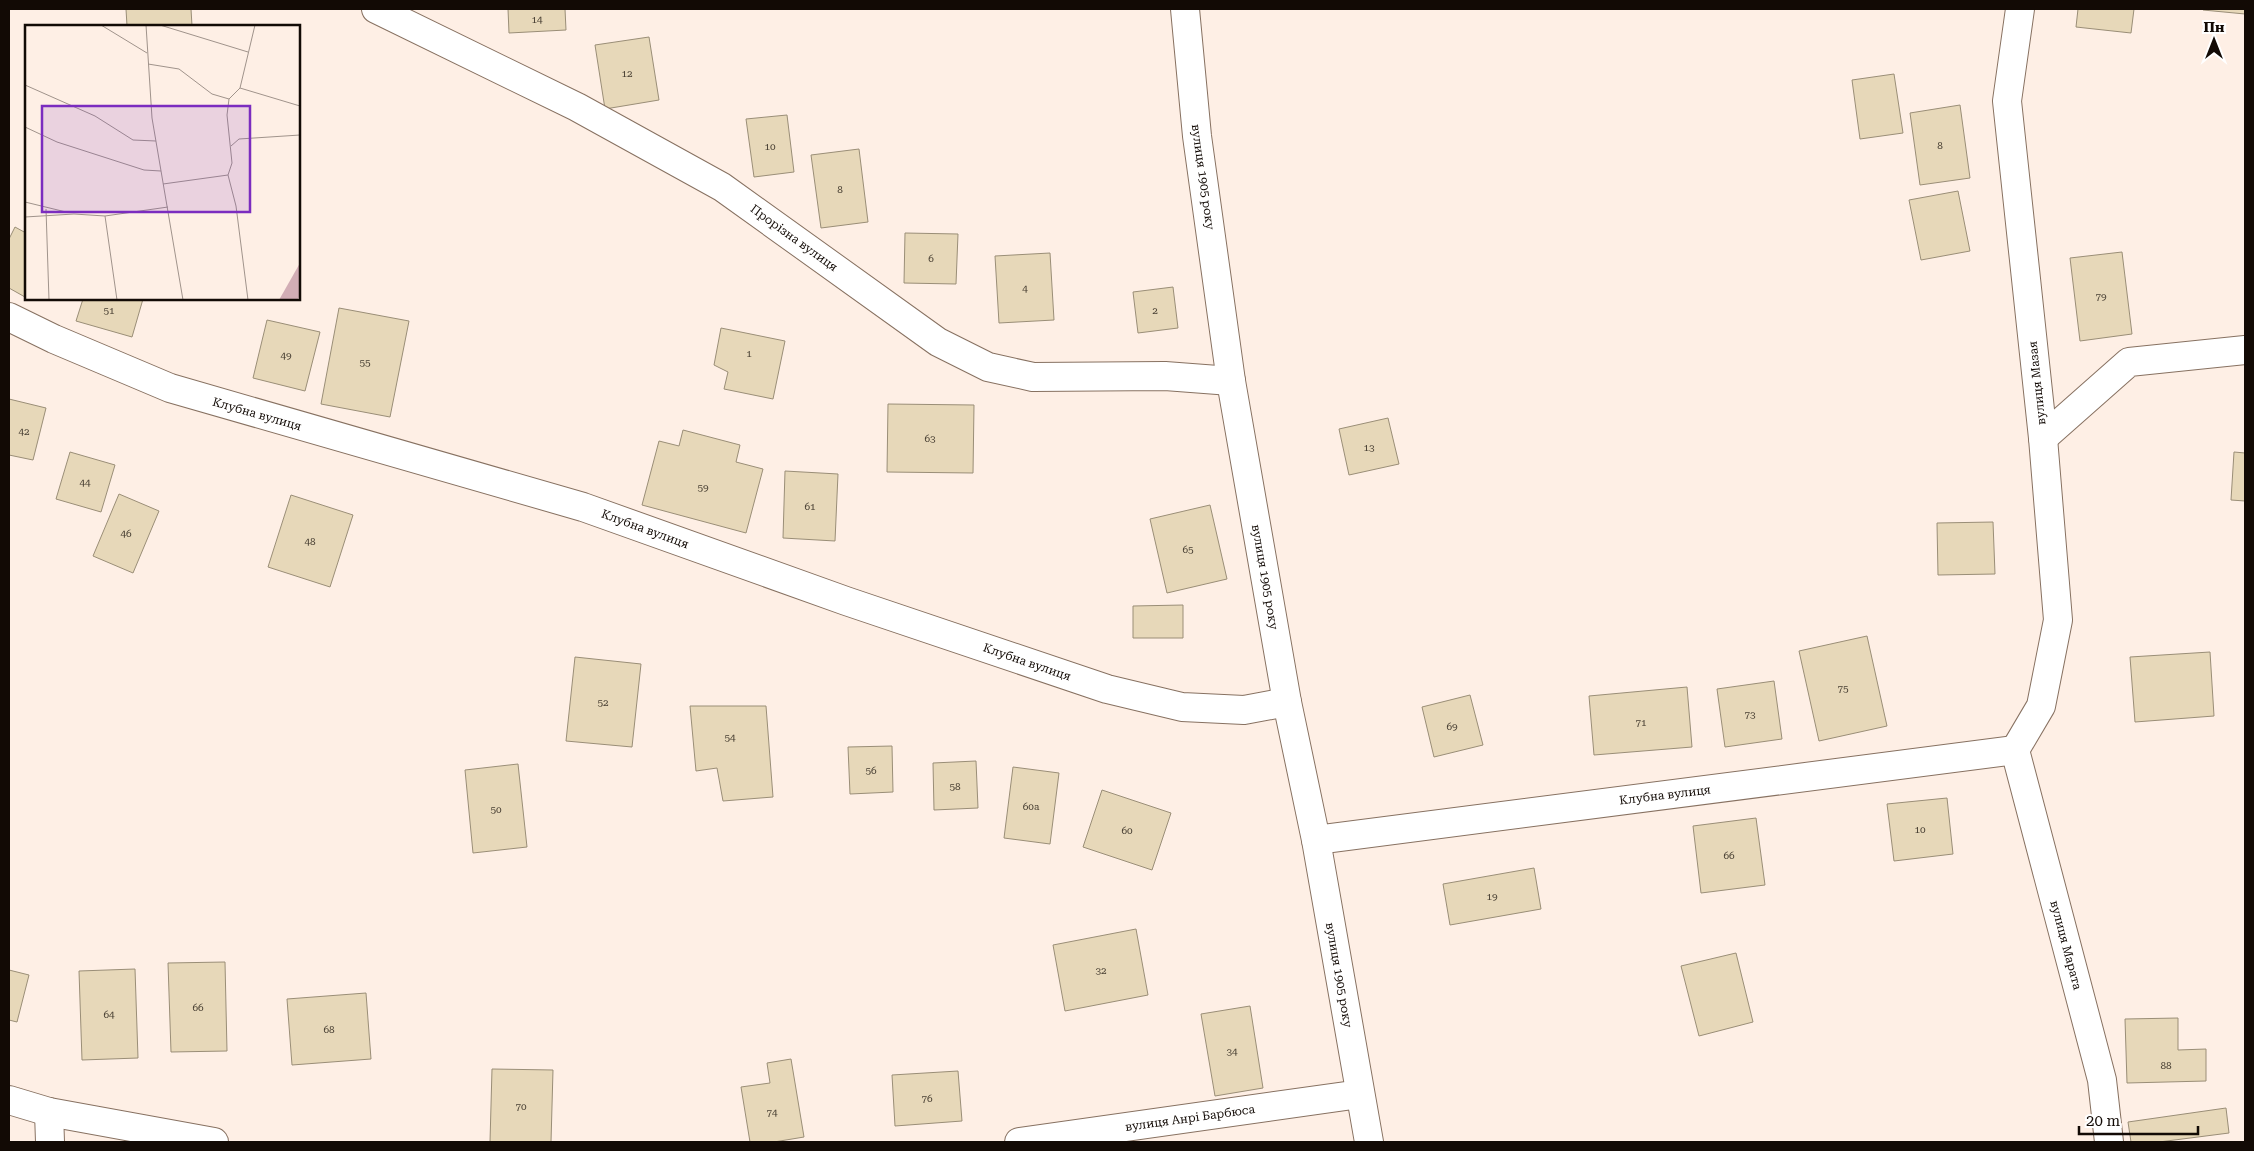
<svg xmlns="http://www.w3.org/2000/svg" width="2254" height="1151" viewBox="0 0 2254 1151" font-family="'Roboto Serif',serif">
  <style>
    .building { fill: #e7d8b9; stroke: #9a8e77 }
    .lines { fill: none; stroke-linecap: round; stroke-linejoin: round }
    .minor-casing { stroke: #877161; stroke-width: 30 }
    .minor { stroke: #fff; stroke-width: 28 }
    .labels { text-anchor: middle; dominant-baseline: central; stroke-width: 4; stroke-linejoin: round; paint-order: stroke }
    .number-label { font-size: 10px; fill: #473e32 }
    .street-label { font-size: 12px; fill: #120a05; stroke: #fff }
    .inset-road { fill: none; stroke: #a0938b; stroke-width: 1 }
    .view { fill: #7b2cbf; fill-opacity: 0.15; stroke: #7b2cbf; stroke-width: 2.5 }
    .inset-edge { fill: none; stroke: #120a05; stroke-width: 2.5 }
  </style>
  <rect width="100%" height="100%" fill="#feefe5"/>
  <!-- building -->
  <g class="building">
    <path d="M126 9H191L192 26H127Z"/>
    <path d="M508 9H565L566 30 509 33Z"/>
    <path d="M2078 9H2134L2131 33 2076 27Z"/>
    <path d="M2203 9H2245V14L2203 10Z"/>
    <path d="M649 37 659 100 605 109 595 45Z"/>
    <path d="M1894 74 1903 133 1860 139 1852 80Z"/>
    <path d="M1960 105 1970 178 1920 185 1910 113Z"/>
    <path d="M787 115 794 172 754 177 746 119Z"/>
    <path d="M859 149 868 222 821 228 811 155Z"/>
    <path d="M1958 191 1970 251 1921 260 1909 200Z"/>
    <path d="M15 227 26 233 25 297 9 288V239Z"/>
    <path d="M905 233 958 234 956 284 904 283Z"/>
    <path d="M2122 252 2132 334 2080 341 2070 258Z"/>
    <path d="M1050 253 1054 320 999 323 995 256Z"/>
    <path d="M1173 287 1178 328 1138 333 1133 292Z"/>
    <path d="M83 299H143L132 337 76 321Z"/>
    <path d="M339 308 409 321 390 417 321 404Z"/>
    <path d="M267 320 320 332 305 391 253 378Z"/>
    <path d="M721 328 785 341 773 399 724 389 728 372 714 365Z"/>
    <path d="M9 399 46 408 33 460 9 455Z"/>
    <path d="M888 404 974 405 973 473 887 472Z"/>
    <path d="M1388 418 1399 464 1349 475 1339 429Z"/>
    <path d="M683 430 740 445 736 462 763 469 746 533 642 505 659 441 679 446Z"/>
    <path d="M70 452 115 465 101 512 56 499Z"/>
    <path d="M2234 452 2245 453V501L2231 500Z"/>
    <path d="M785 471 838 474 835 541 783 538Z"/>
    <path d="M119 494 159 511 133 573 93 556Z"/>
    <path d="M291 495 353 515 330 587 268 567Z"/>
    <path d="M1210 505 1227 579 1167 593 1150 519Z"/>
    <path d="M1993 522 1995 574 1938 575 1937 523Z"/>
    <path d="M1183 605V638H1133V606Z"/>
    <path d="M1867 636 1887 726 1819 741 1799 651Z"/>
    <path d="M2210 652 2214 716 2135 722 2130 657Z"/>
    <path d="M575 657 641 664 632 747 566 741Z"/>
    <path d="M1774 681 1782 739 1725 747 1717 689Z"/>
    <path d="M1687 687 1692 747 1594 755 1589 696Z"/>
    <path d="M1470 695 1483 745 1434 757 1422 707Z"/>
    <path d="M690 706H766L773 797 723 801 717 768 696 771Z"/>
    <path d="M892 746 893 792 850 794 848 747Z"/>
    <path d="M976 761 978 808 934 810 933 763Z"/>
    <path d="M518 764 527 847 473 853 465 770Z"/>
    <path d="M1013 767 1059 773 1050 844 1004 838Z"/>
    <path d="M1102 790 1171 813 1152 870 1083 847Z"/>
    <path d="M1947 798 1953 854 1894 861 1887 804Z"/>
    <path d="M1756 818 1765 885 1701 893 1693 826Z"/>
    <path d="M1534 868 1541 909 1450 925 1443 884Z"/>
    <path d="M1136 929 1148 995 1065 1011 1053 945Z"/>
    <path d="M1736 953 1753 1022 1699 1036 1681 966Z"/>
    <path d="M225 962 227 1051 171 1052 168 963Z"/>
    <path d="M135 969 138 1058 82 1060 79 971Z"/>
    <path d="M9 970 29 975 17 1022 9 1020Z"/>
    <path d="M366 993 371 1059 292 1065 287 999Z"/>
    <path d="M1250 1006 1263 1088 1215 1096 1201 1014Z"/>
    <path d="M2178 1018V1050L2206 1049V1081L2127 1083 2125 1019Z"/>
    <path d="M791 1059 804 1137 774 1142H750L741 1087 770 1083 767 1063Z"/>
    <path d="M492 1069 553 1070 551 1142H490Z"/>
    <path d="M958 1071 962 1121 895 1126 892 1075Z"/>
    <path d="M2226 1108 2229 1133 2159 1142H2131L2128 1122Z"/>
  </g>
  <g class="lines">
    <defs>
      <g id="minor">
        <path d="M376 9 577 107 722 187 938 342 988 367 1033 377 1165 376 1231 381"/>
        <path d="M1185 9 1197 136 1231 381 1287 702 1316 840 1369 1142"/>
        <path d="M9 317 54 339 170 388 583 507 846 601 1107 689 1182 707 1244 710 1287 702"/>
        <path d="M2043 438 2129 362 2245 350"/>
        <path d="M2015 750 2041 706 2058 620 2043 438 2007 101 2020 9"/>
        <path d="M2015 750 2102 1080 2109 1142"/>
        <path d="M1316 840 2015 750"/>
        <path d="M9 1100 49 1112 214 1142"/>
        <path d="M49 1112 50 1142"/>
        <path d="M1019 1142 1360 1094"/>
      </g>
    </defs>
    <!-- minor casing -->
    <use href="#minor" class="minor-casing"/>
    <!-- minor -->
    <use href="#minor" class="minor"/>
  </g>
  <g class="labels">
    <!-- number labels -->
    <g class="number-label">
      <text x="537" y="19">14</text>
      <text x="627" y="73">12</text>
      <text x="1940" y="145">8</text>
      <text x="770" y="146">10</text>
      <text x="840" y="189">8</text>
      <text x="931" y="258">6</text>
      <text x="1025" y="288">4</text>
      <text x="2101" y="296">79</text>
      <text x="109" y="310">51</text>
      <text x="1155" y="310">2</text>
      <text x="749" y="353">1</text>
      <text x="286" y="355">49</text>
      <text x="365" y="362">55</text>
      <text x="24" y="431">42</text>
      <text x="930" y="438">63</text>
      <text x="1369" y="447">13</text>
      <text x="85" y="482">44</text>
      <text x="703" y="487">59</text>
      <text x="810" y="506">61</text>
      <text x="126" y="533">46</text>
      <text x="310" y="541">48</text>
      <text x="1188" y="549">65</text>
      <text x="1843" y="688">75</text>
      <text x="603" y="702">52</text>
      <text x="1750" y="714">73</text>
      <text x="1641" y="722">71</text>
      <text x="1452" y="726">69</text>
      <text x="730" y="737">54</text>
      <text x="871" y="770">56</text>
      <text x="955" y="786">58</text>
      <text x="1031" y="806">60а</text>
      <text x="496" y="809">50</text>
      <text x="1920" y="829">10</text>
      <text x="1127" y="830">60</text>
      <text x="1729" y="855">66</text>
      <text x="1492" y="896">19</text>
      <text x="1101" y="970">32</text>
      <text x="198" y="1007">66</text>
      <text x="109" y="1014">64</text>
      <text x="329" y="1029">68</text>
      <text x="1232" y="1051">34</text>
      <text x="2166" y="1065">88</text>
      <text x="927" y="1098">76</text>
      <text x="521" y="1106">70</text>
      <text x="772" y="1112">74</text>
    </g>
    <!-- street labels -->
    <g class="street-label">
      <text transform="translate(1203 177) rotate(82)">вулиця 1905 року</text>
      <text transform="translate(794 238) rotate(36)">Прорізна вулиця</text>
      <text transform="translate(2037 383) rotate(-96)">вулиця Мазая</text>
      <text transform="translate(257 414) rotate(16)">Клубна вулиця</text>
      <text transform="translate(645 529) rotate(20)">Клубна вулиця</text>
      <text transform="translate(1265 577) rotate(80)">вулиця 1905 року</text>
      <text transform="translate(1027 662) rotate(19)">Клубна вулиця</text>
      <text transform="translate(1665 795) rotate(-7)">Клубна вулиця</text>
      <text transform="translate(2066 945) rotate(75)">вулиця Марата</text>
      <text transform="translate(1339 975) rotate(80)">вулиця 1905 року</text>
      <text transform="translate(1190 1118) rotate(-8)">вулиця Анрі Барбюса</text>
    </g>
  </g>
  <!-- overview -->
  <g transform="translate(25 25)">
    <rect width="275" height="275" fill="#feefe5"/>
    <path d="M275 238V271L272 275H254Z" fill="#d2adb5"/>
    <path class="inset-road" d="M76 0 122 28M121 0 127 93 158 275M135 0 223 27M123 39 154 44 187 69 204 74M0 60 70 91 108 115 131 116M215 63 275 81M0 102 32 117 119 145 136 146M206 121 214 114 275 110M203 150 207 138 202 90 204 74 215 63 230 0M203 150 211 181 223 275M138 159 203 150M0 177 41 187M21 184 24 275M80 191 92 275M0 192 49 189 80 191 143 182"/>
    <path class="view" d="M17 81H225V187H17Z"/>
    <rect width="275" height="275" class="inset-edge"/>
  </g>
  <!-- border -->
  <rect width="2254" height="1151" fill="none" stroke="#120a05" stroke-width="20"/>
  <!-- north arrow -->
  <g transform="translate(2214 40)" stroke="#ffffff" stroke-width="4" paint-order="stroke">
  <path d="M0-4L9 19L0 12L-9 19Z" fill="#120a05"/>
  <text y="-8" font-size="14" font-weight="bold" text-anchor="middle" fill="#120a05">Пн</text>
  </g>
  <!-- scale -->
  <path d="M2079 1126v8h119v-8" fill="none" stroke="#120a05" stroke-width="2.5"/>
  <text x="2086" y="1126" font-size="15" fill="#120a05" stroke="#ffffff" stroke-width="4" paint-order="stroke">20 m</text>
</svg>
